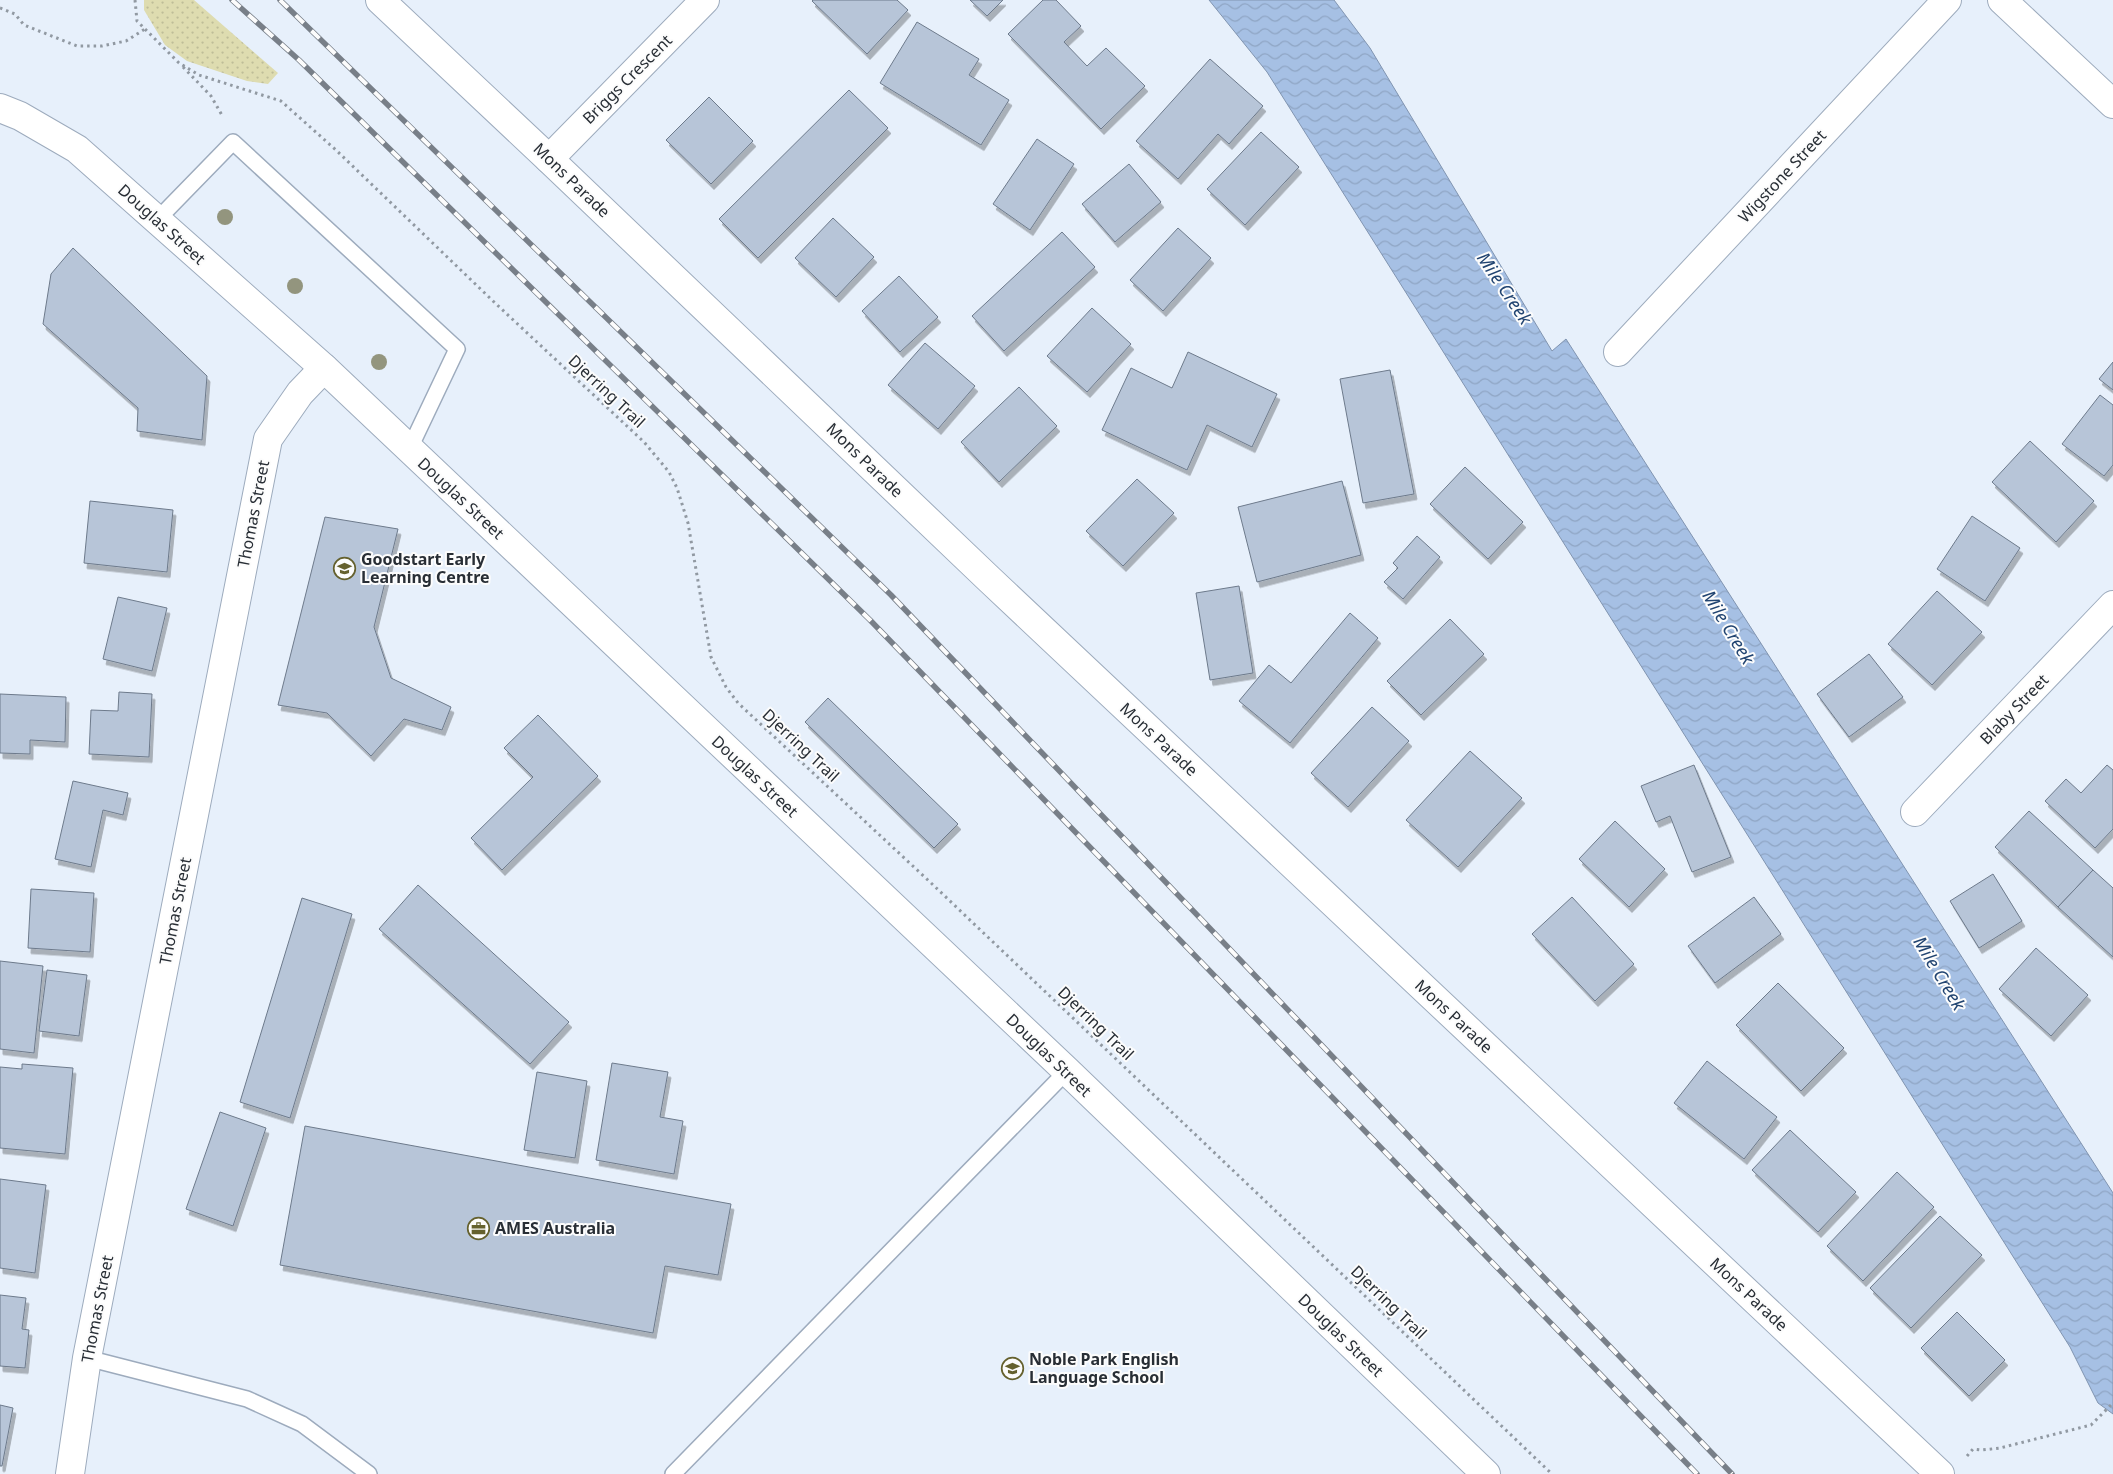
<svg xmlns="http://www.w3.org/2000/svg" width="2113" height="1474" viewBox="0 0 2113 1474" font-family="'Noto Sans',sans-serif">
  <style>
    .grass { fill: url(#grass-dots) }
    .water { fill: url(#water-waves); stroke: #8094b0 }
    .building { fill: #b7c5d8; stroke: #6d7a8b; filter: url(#shadow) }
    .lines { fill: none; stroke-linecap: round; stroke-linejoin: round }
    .service-casing { stroke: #9dabbd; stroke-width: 18 }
    .minor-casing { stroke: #9dabbd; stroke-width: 30 }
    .secondary-casing { stroke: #9dabbd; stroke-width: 30 }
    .path { stroke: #9199a2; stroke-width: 3; stroke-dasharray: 2.5 4; stroke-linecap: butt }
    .service { stroke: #fff; stroke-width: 15 }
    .minor { stroke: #fff; stroke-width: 28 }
    .secondary { stroke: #fff; stroke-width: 28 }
    .rail-casing { stroke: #787f88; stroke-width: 5.5 }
    .rail { stroke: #fcfcfc; stroke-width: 4; stroke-dasharray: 11; stroke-linecap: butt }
    .tree { fill: #93957e }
    .labels { text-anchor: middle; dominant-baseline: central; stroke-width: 4; stroke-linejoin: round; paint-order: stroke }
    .street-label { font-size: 16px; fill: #282e35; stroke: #fcfcfc }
    .poi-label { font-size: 16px; font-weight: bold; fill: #282e35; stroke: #fcfcfc; text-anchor: start }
    .water-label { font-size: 18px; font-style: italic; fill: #214471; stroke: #fcfcfc }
  </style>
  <defs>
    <pattern id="grass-dots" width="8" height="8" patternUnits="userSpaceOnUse" patternTransform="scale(1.25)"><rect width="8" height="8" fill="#dedcb0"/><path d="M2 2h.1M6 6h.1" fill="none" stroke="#bebd98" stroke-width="1.8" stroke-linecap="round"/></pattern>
    <pattern id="water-waves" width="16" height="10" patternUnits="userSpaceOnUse" patternTransform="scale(1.25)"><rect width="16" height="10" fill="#a6c0e4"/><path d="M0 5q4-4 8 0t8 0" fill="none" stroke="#8fa5c4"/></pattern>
    <filter id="shadow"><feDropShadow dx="3" dy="5.5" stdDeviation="0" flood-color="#0004"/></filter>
  </defs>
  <rect width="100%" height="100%" fill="#e7f0fb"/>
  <!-- grass -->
  <path class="grass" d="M144 0H194L278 73 268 84 247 81 187 61 165 45 144 10Z"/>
  <!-- water -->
  <path class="water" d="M1209 0H1334L1370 48 1552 351 1566 339 2113 1193V1414L2098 1403 2070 1347 1267 72Z"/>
  <!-- building -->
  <g class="building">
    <path d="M813 0H897L908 10 867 54 812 1Z"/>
    <path d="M970 0H1003L987 16Z"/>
    <path d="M1043 0H1056L1081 26 1064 42 1087 66 1106 48 1145 86 1101 129 1008 34Z"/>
    <path d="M917 22 979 59 969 75 1009 100 981 145 880 83Z"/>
    <path d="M1210 59 1263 106 1229 144 1218 134 1178 179 1136 141Z"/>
    <path d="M849 90 888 128 758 258 719 219Z"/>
    <path d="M709 97 753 141 711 184 666 140Z"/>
    <path d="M1261 132 1299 167 1245 225 1207 189Z"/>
    <path d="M1037 139 1074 164 1030 230 993 204Z"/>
    <path d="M1129 164 1161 202 1115 242 1082 204Z"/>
    <path d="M833 218 874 257 836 297 795 258Z"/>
    <path d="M1178 228 1211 258 1163 311 1130 280Z"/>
    <path d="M1062 232 1095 267 1004 351 972 316Z"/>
    <path d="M73 248 207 376 202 440 137 431 138 408 43 324 51 274Z"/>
    <path d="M899 276 938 317 900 352 862 311Z"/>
    <path d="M1092 308 1131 344 1087 392 1047 356Z"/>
    <path d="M925 343 975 386 938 429 888 385Z"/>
    <path d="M1188 352 1277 394 1252 447 1207 425 1187 470 1102 430 1131 368 1172 388Z"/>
    <path d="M2113 362V390L2099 379Z"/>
    <path d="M1390 370 1414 494 1363 503 1340 379Z"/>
    <path d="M1019 387 1057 426 999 482 961 442Z"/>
    <path d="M2100 395 2113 405V465L2104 476 2062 444Z"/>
    <path d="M2030 441 2094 501 2056 542 1992 482Z"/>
    <path d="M1465 467 1523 522 1488 559 1430 504Z"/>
    <path d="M1137 479 1174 513 1123 566 1086 531Z"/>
    <path d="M1342 481 1361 555 1257 582 1238 507Z"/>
    <path d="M90 501 173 510 167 572 84 563Z"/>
    <path d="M1972 516 2020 548 1985 601 1937 569Z"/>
    <path d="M325 517 398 529 374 627 391 678 451 707 442 730 404 719 371 756 327 713 278 705Z"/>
    <path d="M1417 536 1440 557 1403 599 1384 582 1398 568 1393 563Z"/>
    <path d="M1239 586 1253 673 1210 680 1196 593Z"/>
    <path d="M1937 591 1982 632 1932 685 1888 644Z"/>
    <path d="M118 597 167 608 152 671 103 659Z"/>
    <path d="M1350 613 1378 638 1290 743 1239 701 1269 665 1291 683Z"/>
    <path d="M1450 619 1484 654 1421 715 1387 681Z"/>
    <path d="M1869 654 1903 697 1849 737 1817 694Z"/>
    <path d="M119 692 152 694 149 757 89 754 91 710 118 711Z"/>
    <path d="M0 694 66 697 65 742 30 740V754L0 753Z"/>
    <path d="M828 698 958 824 934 848 805 722Z"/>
    <path d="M1372 707 1409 741 1348 807 1311 773Z"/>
    <path d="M538 715 598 776 502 870 471 838 533 777 504 748Z"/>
    <path d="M1470 751 1522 798 1458 867 1406 820Z"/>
    <path d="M1694 765 1731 857 1692 872 1670 816 1656 822 1641 786Z"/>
    <path d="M2107 765 2113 770V829L2095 848 2045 801 2066 779 2081 793Z"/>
    <path d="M73 781 128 793 123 815 103 810 91 867 55 859Z"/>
    <path d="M2029 811 2093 870 2058 907 1995 847Z"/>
    <path d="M1615 821 1665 869 1629 907 1579 859Z"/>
    <path d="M2093 870 2113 888V957L2058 907Z"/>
    <path d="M1993 874 2022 921 1979 948 1950 901Z"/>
    <path d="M418 885 569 1022 530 1064 379 929Z"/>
    <path d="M31 889 94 893 90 952 28 948Z"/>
    <path d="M1572 897 1634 964 1595 1001 1532 934Z"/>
    <path d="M1754 897 1781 934 1715 983 1688 946Z"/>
    <path d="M302 898 352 914 290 1118 240 1102Z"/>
    <path d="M2036 948 2088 995 2051 1036 1999 989Z"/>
    <path d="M0 961 43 966 34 1053 0 1049Z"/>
    <path d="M47 970 87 975 79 1036 39 1031Z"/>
    <path d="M1778 983 1844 1048 1801 1091 1736 1025Z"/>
    <path d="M1707 1061 1777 1117 1744 1159 1674 1103Z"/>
    <path d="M612 1063 668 1072 660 1117 683 1121 674 1174 596 1160Z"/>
    <path d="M22 1064 73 1068 65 1154 0 1148V1067L22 1069Z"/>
    <path d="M537 1072 587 1081 575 1158 524 1150Z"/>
    <path d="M220 1112 266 1128 233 1226 186 1209Z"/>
    <path d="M305 1126 731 1204 718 1275 665 1266 653 1333 280 1265Z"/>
    <path d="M1790 1130 1856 1192 1818 1232 1752 1170Z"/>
    <path d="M1897 1172 1934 1207 1863 1281 1827 1246Z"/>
    <path d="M0 1179 46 1185 35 1273 0 1268Z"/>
    <path d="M1940 1216 1982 1255 1911 1328 1870 1288Z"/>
    <path d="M0 1295 26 1298 22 1329 29 1330 25 1368 0 1366Z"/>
    <path d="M1957 1312 2005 1360 1969 1396 1921 1348Z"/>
    <path d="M0 1405 13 1408 2 1466H0Z"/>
  </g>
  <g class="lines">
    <defs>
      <g id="service">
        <path d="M157 220 233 142 457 349 409 450"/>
        <path d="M87 1358 247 1399 302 1424 369 1474"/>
        <path d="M673 1474 1067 1071"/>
      </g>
      <g id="minor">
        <path d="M380 0 549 159 989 579 1940 1474"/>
        <path d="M2002 0 2113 104"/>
        <path d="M549 159 705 0"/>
        <path d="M1618 352 1947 0"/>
        <path d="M1915 812 2113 605"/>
        <path d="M70 1474 87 1358 268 439 300 393 324 368"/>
      </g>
      <path id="secondary" d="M0 108 20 116 77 149 324 368 1067 1071 1486 1474"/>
    </defs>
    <!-- service casing -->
    <use href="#service" class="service-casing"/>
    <!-- minor casing -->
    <use href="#minor" class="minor-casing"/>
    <!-- secondary casing -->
    <use href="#secondary" class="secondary-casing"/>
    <!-- path -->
    <g class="path">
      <path d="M135 0 137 21 179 63 199 75 281 101 337 151 494 302 644 442 669 472 677 488 688 523 711 657 726 687 738 703 930 882 1552 1474"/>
      <path d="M0 8 15 14 24 25 77 46H102L126 41 145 29"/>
      <path d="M183 67 211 96 223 117"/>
      <path d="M1967 1456 1973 1449 1982 1450 2000 1448 2091 1425 2113 1403"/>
    </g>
    <!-- service -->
    <use href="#service" class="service"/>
    <!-- minor -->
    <use href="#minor" class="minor"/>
    <!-- secondary -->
    <use href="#secondary" class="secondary"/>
    <defs>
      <g id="rail">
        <path d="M232 0 299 60 870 620 1697 1474"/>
        <path d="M280 0 891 595 1732 1474"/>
      </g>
    </defs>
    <!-- rail casing -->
    <use href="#rail" class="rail-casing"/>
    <!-- rail -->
    <use href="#rail" class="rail"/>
  </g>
  <!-- trees -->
  <g class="tree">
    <circle cx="225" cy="217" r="8"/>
    <circle cx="295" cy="286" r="8"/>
    <circle cx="379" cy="362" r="8"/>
  </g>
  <!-- icons -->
  <defs>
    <symbol id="school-ring" viewBox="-11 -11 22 22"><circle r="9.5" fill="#fcfcfc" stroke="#65612e" stroke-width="1.5"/><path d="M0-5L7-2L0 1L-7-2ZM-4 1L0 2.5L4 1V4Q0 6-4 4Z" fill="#65612e"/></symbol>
    <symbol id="office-ring" viewBox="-11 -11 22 22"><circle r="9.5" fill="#fcfcfc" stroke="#65612e" stroke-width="1.5"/><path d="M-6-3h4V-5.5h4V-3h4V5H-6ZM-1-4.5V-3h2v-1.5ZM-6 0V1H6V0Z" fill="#65612e"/></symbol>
  </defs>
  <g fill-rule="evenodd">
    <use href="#school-ring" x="332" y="556" width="25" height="25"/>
    <use href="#office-ring" x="466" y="1216" width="25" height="25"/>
    <use href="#school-ring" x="1000" y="1356" width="25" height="25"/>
  </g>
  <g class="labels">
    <!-- street labels -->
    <g class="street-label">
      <text transform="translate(627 79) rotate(-45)">Briggs Crescent</text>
      <text transform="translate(1782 176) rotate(-47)">Wigstone Street</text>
      <text transform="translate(572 180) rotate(44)">Mons Parade</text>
      <text transform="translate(162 224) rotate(42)">Douglas Street</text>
      <text transform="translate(607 391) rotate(43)">Djerring Trail</text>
      <text transform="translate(865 460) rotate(44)">Mons Parade</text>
      <text transform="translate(461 498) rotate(43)">Douglas Street</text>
      <text transform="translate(253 514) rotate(-79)">Thomas Street</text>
      <text transform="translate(2014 709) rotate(-46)">Blaby Street</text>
      <text transform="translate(1159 739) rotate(43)">Mons Parade</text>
      <text transform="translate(801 745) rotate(43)">Djerring Trail</text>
      <text transform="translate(755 776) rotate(43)">Douglas Street</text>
      <text transform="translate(175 911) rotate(-79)">Thomas Street</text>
      <text transform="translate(1454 1016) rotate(43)">Mons Parade</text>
      <text transform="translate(1096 1023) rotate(44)">Djerring Trail</text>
      <text transform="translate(1049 1055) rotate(44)">Douglas Street</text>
      <text transform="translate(1749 1294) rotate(43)">Mons Parade</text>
      <text transform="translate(1389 1302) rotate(44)">Djerring Trail</text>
      <text transform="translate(97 1309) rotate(-79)">Thomas Street</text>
      <text transform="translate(1341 1335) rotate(44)">Douglas Street</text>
    </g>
    <!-- poi labels -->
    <g class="poi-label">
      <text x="361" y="559">Goodstart Early<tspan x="361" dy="18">Learning Centre</tspan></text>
      <text x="495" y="1228">AMES Australia</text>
      <text x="1029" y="1359">Noble Park English<tspan x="1029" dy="18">Language School</tspan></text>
    </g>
    <!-- water labels -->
    <g class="water-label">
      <text transform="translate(1505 288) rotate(56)">Mile Creek</text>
      <text transform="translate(1729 627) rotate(59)">Mile Creek</text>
      <text transform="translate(1940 973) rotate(59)">Mile Creek</text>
    </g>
  </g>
</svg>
